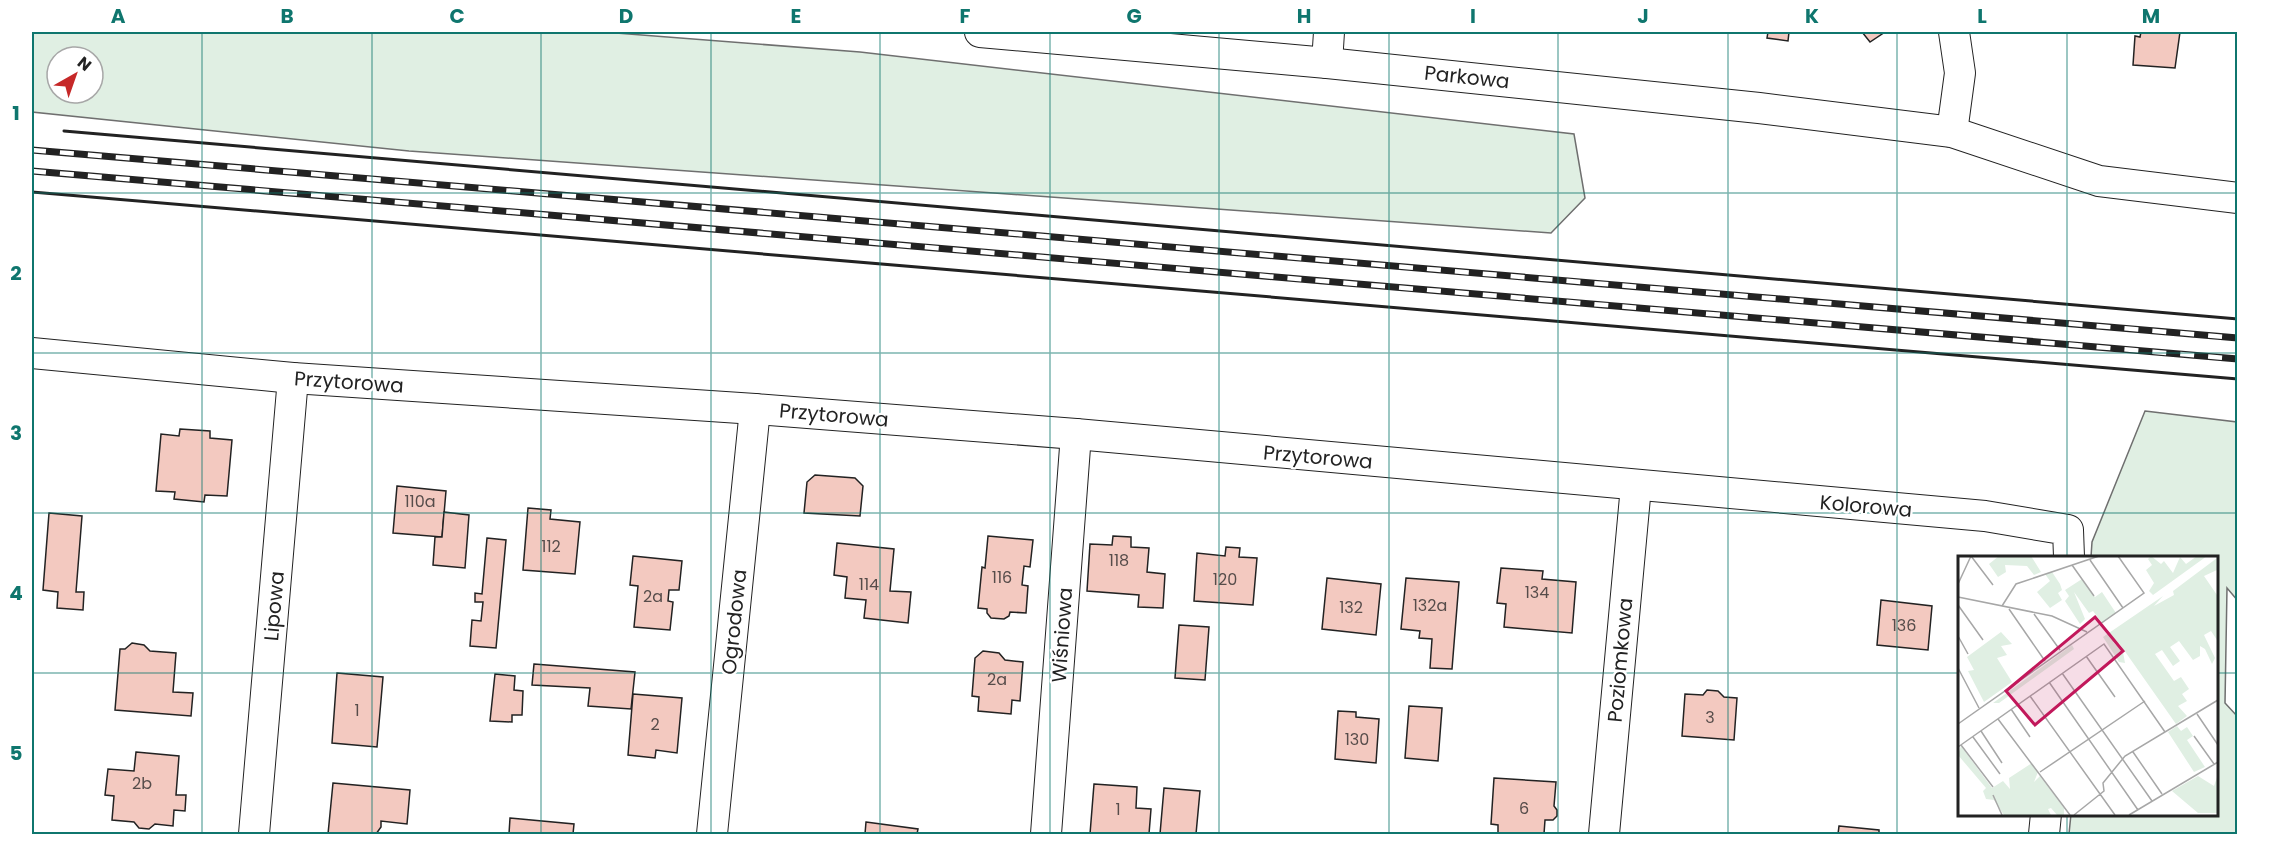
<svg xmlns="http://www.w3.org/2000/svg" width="2269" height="866" viewBox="0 0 2269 866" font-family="Poppins,sans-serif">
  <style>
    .green { fill: #e0efe3; stroke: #6f6f6f; stroke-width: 1.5; fill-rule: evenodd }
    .building { fill: #f3c9c0; stroke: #222; stroke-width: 1.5 }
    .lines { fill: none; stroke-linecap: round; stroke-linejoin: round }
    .street-casing { stroke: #222; stroke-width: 32 }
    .street { stroke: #fff; stroke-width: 30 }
    .rail-casing { stroke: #222; stroke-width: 7 }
    .rail { stroke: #fff; stroke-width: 4.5; stroke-dasharray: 14; stroke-linecap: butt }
    .wall { stroke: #222; stroke-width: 3 }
    .grid { fill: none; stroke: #0f766e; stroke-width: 1.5; stroke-opacity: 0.55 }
    .labels { text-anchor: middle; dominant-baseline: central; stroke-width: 4.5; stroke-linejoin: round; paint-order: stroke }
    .number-label { font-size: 16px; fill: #564c4a }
    .street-label { font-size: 20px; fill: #222; stroke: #fff }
    .inset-road { fill: none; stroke: #a7a7a7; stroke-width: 1.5 }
    .view { fill: #c2185b; fill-opacity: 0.15; stroke: #c2185b; stroke-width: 3 }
    .inset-edge { fill: none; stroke: #222; stroke-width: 3 }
    .neatline { fill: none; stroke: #0f766e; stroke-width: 2 }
    .grid-label { font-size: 20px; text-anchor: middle; font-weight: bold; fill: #0f766e }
  </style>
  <rect width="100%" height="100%" fill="#fff"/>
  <!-- green -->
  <g class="green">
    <path d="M32 32H603L860 52 1574 134 1585 198 1551 233 409 151 32 112ZM57 57H93V93H57Z"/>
    <path d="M2145 411 2237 422 2238 601 2227 588 2225 703 2237 716V834H2069L2071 814H2216V557H2091L2092 542Z"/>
  </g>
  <!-- building -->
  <g class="building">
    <path d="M1768 32H1789L1788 41 1767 38Z"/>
    <path d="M1862 32H1885L1870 42Z"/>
    <path d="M2141 32H2180L2175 68 2133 65 2135 36 2140 37Z"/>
    <path d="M180 429 210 431V438L232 440 227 496 205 495 204 502 174 499 175 492 156 491 161 434 179 436Z"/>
    <path d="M815 475 855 478 863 486 860 516 804 513 807 482Z"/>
    <path d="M397 486 446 491 442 537 393 533Z"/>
    <path d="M528 508 551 510 550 519 580 522 575 574 523 570Z"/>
    <path d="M444 512 469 515 465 568 433 565 435 537H442Z"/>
    <path d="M49 513 82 516 76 592H84L83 610 57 608 58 592 43 590Z"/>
    <path d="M988 536 1033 540 1030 567 1024 566 1022 585 1028 586 1026 613 1010 612 1009 616 1004 619 991 618 987 613V609L978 608 982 567 985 568Z"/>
    <path d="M1113 536 1131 537V547L1149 548 1147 572 1165 574 1163 608 1138 607 1139 595 1087 591 1090 544 1112 545Z"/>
    <path d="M487 538 506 540 496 648 470 646 472 620 481 621 483 602H475V593L482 594Z"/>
    <path d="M837 543 894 549 890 591 911 592 908 623 864 618 866 600 845 598 847 577 834 575Z"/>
    <path d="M1226 547 1240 548 1239 557 1257 558 1253 605 1194 601 1197 553 1225 556Z"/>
    <path d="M633 556 682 561 679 590H669L668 601 673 602 670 630 634 627 638 586 630 585Z"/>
    <path d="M1501 568 1543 571 1542 579 1576 582 1572 633 1504 627 1506 604 1497 603Z"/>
    <path d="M1327 578 1381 584 1376 635 1322 629Z"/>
    <path d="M1406 578 1459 582 1452 669 1430 668 1432 639 1419 638 1420 631 1401 629Z"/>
    <path d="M1881 600 1932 606 1928 650 1877 645Z"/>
    <path d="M1179 625 1209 627 1205 680 1175 678Z"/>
    <path d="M132 643 144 645 150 651 176 653 173 692 193 693 191 716 115 710 120 649H125Z"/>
    <path d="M983 651 999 653 1005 660 1023 662 1020 701 1012 700 1011 714 978 711 979 697 972 696 975 658Z"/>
    <path d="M534 664 635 672 631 709 588 706 590 688 532 685Z"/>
    <path d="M337 673 383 677 377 747 332 743Z"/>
    <path d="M495 674 515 676 514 690 523 691 522 715H512V722L490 721Z"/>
    <path d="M1707 690 1718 691 1724 697 1737 698 1734 740 1682 736 1685 694 1703 695Z"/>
    <path d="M633 694 682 698 677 753 656 750 655 758 628 755Z"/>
    <path d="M1409 706 1442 708 1438 761 1405 758Z"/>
    <path d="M1338 711 1356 712V717L1379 719 1376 763 1335 759Z"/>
    <path d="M136 752 179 756 176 795H186L185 811 174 810 173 826 155 824 149 829 139 828 134 822 112 820 114 796 105 795 108 769 134 771Z"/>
    <path d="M1494 778 1556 782 1554 806 1557 810V816L1553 820H1545L1544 834H1498V825L1491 824Z"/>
    <path d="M333 783 410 790 407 824 381 821V827L376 834H328Z"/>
    <path d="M1094 784 1137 787 1136 808 1151 809 1149 834H1090Z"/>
    <path d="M1164 788 1200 791 1196 834H1160Z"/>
    <path d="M510 818 574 824 573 834H509Z"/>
    <path d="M866 822 918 829 917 834H865Z"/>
    <path d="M1839 826 1879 830V834H1838Z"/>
  </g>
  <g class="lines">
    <defs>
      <g id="street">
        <path d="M980 32 1327 63 1759 108 1952 132 2099 181 2238 198"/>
        <path d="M1327 63 1329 32"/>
        <path d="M1952 132 1960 73 1954 32"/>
        <path d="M32 353 293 378 755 409 1076 434 1985 516 2068 530 2069 557"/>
        <path d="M254 834 293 378"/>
        <path d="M712 834 755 409"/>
        <path d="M1046 834 1076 434"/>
        <path d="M1604 834 1636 486"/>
        <path d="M2044 834 2046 814"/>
      </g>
    </defs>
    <!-- street casing -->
    <use href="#street" class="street-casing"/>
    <!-- street -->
    <use href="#street" class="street"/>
    <defs>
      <g id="rail">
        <path d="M32 150 2238 338"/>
        <path d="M32 171 2238 359"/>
      </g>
    </defs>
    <!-- rail casing -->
    <use href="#rail" class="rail-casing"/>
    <!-- rail -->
    <use href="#rail" class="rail"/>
    <!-- wall -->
    <g class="wall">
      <path d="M64 131 2238 319"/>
      <path d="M32 192 2238 379"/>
    </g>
  </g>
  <!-- grid -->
  <path class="grid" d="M202 32V834M372 32V834M541 32V834M711 32V834M880 32V834M1050 32V834M1219 32V834M1389 32V834M1558 32V834M1728 32V834M1897 32V834M2067 32V557M32 193H2238M32 353H2238M32 513H2238M32 673H1960M2216 673H2238M2067 814V834"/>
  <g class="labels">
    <!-- number labels -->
    <g class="number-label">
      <text x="420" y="501">110a</text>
      <text x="551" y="546">112</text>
      <text x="1119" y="560">118</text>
      <text x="1002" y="577">116</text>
      <text x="1225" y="579">120</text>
      <text x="869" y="584">114</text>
      <text x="1537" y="592">134</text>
      <text x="653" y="596">2a</text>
      <text x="1430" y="605">132a</text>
      <text x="1351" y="607">132</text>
      <text x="1904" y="625">136</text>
      <text x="997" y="679">2a</text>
      <text x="357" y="710">1</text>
      <text x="1710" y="717">3</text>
      <text x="655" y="724">2</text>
      <text x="1357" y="739">130</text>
      <text x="142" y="783">2b</text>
      <text x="1524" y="808">6</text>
      <text x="1118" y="809">1</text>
    </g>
    <!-- street labels -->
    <g class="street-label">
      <text transform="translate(1467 77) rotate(6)">Parkowa</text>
      <text transform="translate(349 382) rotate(4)">Przytorowa</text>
      <text transform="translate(834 415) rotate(5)">Przytorowa</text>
      <text transform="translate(1318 457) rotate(5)">Przytorowa</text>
      <text transform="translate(1866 506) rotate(5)">Kolorowa</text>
      <text transform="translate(274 606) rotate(-85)">Lipowa</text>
      <text transform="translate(734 622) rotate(-84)">Ogrodowa</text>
      <text transform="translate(1062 635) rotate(-86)">Wiśniowa</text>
      <text transform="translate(1620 660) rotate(-85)">Poziomkowa</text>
    </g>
  </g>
  <!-- overview -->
  <g transform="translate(1958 556)">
    <rect width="260" height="260" fill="#fff"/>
    <path d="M41 0H73L83 16 76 19 69 10 47 9 48 16 40 21 31 8ZM193 0 203 8 206 5 215 17 222 1 228 8 239 0H249L195 39 191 35 196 27 188 14 194 9 190 3ZM259 2V14L246 20 259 39V84L253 75 246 79 257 102 254 108 247 93 242 90V100L235 104 221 85 212 91 222 105 215 110 204 94 197 98 216 125 223 121 231 133 224 138 229 145 220 150 229 160 218 168 161 87 155 86 165 96 167 107 161 106 145 81 205 40 196 50 216 39 215 35ZM94 16 102 28 104 34 100 37 104 44 92 52 79 36 92 25 87 18ZM124 23 137 41 144 36 158 57 144 67 135 55 131 57 116 36 127 63 122 68 107 45 111 40 107 34ZM43 76 54 88 43 90 49 99 39 102 54 126 26 146 10 115 16 114 9 101ZM114 89 116 93 41 147H35ZM219 170 223 175 229 171 235 180 229 184 247 211 236 216 210 176ZM3 190 34 232 45 225 52 233 51 222 74 207 80 216 76 226 82 220 106 252V259H99L93 252 90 253 93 259H46L36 244 28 243 25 235 28 232 0 199ZM240 220 256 230 259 221V257H240L214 235Z" fill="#e0efe3"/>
    <path class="inset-road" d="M13 0 35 29M132 4 165 52M114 9 136 40M0 28 13 0M0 41 94 60 129 76M0 49 25 84M44 50 58 28 141 0M51 53 87 105M76 58 102 94M0 80 10 98M128 100 157 141M0 112 21 152M104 117 194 245M91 126 180 254M72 140 157 259M53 153 72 181M239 158 260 189M40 163 112 259M0 168 186 37 160 0M23 175 44 207M236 180 256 208M15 181 42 218M3 189 35 231M0 191 146 88 207 176M175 196 204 238M82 216 187 145M35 239 44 259M116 259 146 235 145 227 167 200 260 144M171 259 260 206"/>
    <path class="view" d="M137 61 165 95 77 169 48 135Z"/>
    <rect width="260" height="260" class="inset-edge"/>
  </g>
  <!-- border -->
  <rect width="2269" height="866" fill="none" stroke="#ffffff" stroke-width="66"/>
  <!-- north arrow -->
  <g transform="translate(75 75) rotate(40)"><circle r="28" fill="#ffffff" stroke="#a7a7a7" stroke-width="1.5"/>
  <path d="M0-4.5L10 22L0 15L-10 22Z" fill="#c62828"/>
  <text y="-9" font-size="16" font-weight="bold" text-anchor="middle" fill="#222222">N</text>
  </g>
  <rect x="33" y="33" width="2203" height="800" class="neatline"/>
  <g class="grid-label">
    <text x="118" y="23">A</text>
    <text x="287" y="23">B</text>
    <text x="457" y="23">C</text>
    <text x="626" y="23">D</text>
    <text x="796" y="23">E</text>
    <text x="965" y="23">F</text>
    <text x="1134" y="23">G</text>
    <text x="1304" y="23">H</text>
    <text x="1473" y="23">I</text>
    <text x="1643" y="23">J</text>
    <text x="1812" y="23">K</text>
    <text x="1982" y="23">L</text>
    <text x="2151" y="23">M</text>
    <text x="16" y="120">1</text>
    <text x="16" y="280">2</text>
    <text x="16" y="440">3</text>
    <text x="16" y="600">4</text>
    <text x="16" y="760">5</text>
  </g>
</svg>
